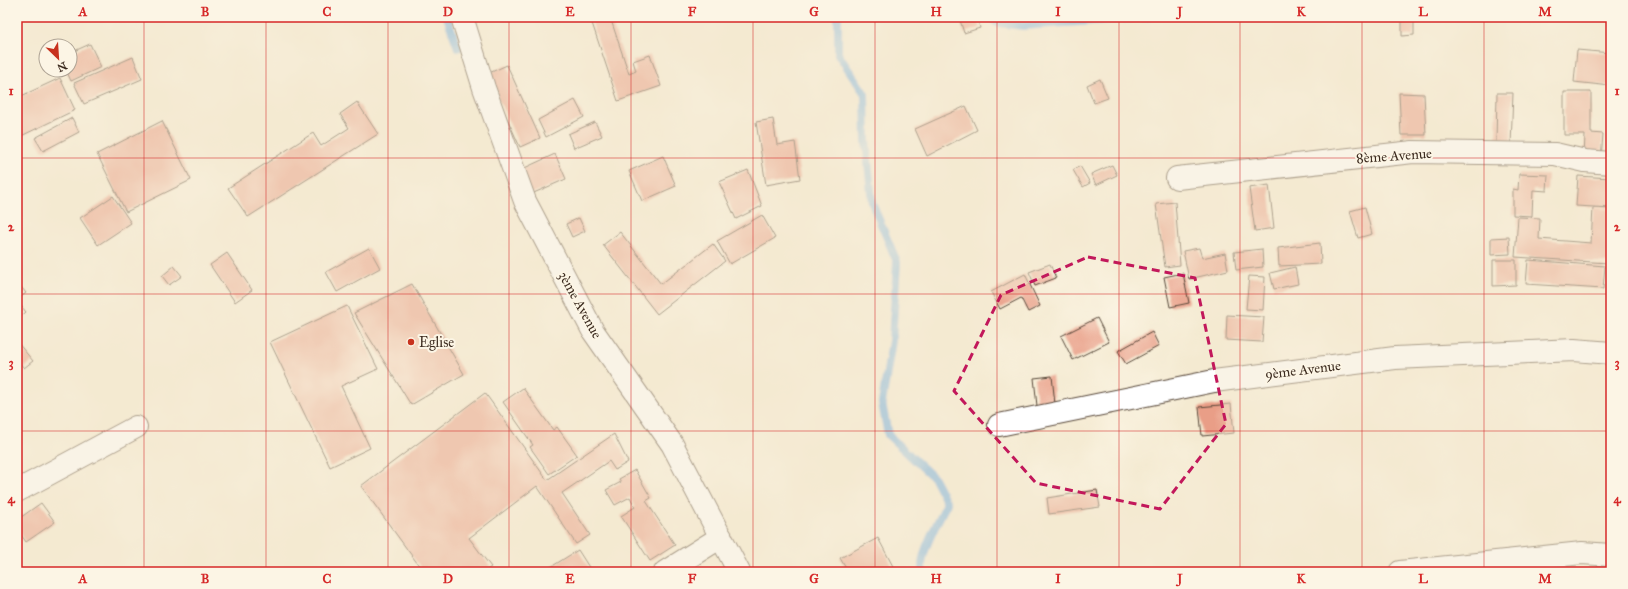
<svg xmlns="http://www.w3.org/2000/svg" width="1628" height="589" viewBox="0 0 1628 589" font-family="'IM FELL Great Primer',serif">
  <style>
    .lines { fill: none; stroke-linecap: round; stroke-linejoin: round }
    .stream { stroke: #6fade1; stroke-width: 8 }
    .building { fill: #e99e87 }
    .street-casing { stroke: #574739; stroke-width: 24 }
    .street { stroke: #fff; stroke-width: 22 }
    .marked { fill: none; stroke: #c2185b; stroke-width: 3; stroke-dasharray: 8 5; stroke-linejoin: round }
    .grid { fill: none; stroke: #d62828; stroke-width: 1; stroke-opacity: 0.55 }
    .poi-dot { fill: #c8321e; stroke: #fcf5e5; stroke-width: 1.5 }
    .labels { text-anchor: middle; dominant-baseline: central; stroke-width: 4; stroke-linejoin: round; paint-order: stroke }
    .street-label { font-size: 14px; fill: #3b2a1e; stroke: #fcf5e5 }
    .poi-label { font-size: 14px; fill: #3b2a1e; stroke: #fcf5e5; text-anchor: start }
    .neatline { fill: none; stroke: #d62828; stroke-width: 1.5 }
    .grid-label { font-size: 13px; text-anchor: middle; font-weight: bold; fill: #d62828 }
  </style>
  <rect width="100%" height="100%" fill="#fcf5e5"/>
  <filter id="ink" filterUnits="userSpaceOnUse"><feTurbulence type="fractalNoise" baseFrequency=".025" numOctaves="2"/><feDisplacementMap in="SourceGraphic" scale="8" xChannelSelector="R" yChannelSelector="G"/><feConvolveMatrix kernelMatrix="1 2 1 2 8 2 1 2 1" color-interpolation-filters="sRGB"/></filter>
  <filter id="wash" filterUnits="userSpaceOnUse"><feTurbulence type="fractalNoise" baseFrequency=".012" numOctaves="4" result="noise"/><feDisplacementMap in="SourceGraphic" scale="16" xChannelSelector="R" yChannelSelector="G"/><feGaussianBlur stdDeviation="0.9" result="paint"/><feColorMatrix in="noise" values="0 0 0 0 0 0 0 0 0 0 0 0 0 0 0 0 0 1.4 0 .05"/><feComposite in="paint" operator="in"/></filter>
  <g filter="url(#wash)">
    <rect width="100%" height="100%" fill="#f4ead1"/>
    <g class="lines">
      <!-- stream -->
      <g class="stream">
        <path d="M447 17 458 48"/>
        <path d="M838 17V54L865 94 866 140 872 203 897 262 892 341 882 403 888 435 934 478 947 503C940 518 917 557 923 572"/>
        <path d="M989 17 997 23 1023 26 1148 17"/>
      </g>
    </g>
    <g id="blocks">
      <!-- building -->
      <g class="building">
        <path d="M590 17H610L629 74 636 71 633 61 650 55 661 86 618 101Z"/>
        <path d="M959 17H977L980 28 964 33Z"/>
        <path d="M1402 17H1414V35L1402 36Z"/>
        <path d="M90 44 101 67 71 81 66 70H70V53Z"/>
        <path d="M1577 50 1611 53V86L1574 82Z"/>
        <path d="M133 57 142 79 84 104 74 83Z"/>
        <path d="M507 65 540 138 520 147 487 74Z"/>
        <path d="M60 78 75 110 17 138V98Z"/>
        <path d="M1100 79 1108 98 1094 103 1087 85Z"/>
        <path d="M1564 92H1591V133L1603 134 1601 159 1584 158 1585 135H1564Z"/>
        <path d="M1399 93 1424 94 1426 135H1401Z"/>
        <path d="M1497 93H1513L1511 145 1496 144Z"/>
        <path d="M575 100 584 117 546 137 538 120Z"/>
        <path d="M357 102 378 134 248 217 228 188 313 133 321 146 349 128 340 114Z"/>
        <path d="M966 106 977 130 927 156 915 129Z"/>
        <path d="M72 118 79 132 43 151 35 138Z"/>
        <path d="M773 119 777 145 795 142 800 179 766 185 756 122Z"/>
        <path d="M162 121 191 180 126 212 97 154Z"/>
        <path d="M595 122 602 136 574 148 568 134Z"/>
        <path d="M555 154 566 179 529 195 518 171Z"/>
        <path d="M663 156 676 186 642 201 629 171Z"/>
        <path d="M1112 165 1117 175 1096 185 1091 174Z"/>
        <path d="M1080 166 1090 183 1083 187 1073 170Z"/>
        <path d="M748 170 762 206 736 219 719 182Z"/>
        <path d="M1519 174 1548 175 1547 191 1533 190 1532 216 1513 215V189L1518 190Z"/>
        <path d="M1578 176 1611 178V208L1576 206Z"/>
        <path d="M1269 185 1274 228 1255 231 1249 188Z"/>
        <path d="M113 196 131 223 98 245 80 218Z"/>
        <path d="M1175 202 1180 265 1165 267 1156 204Z"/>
        <path d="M1365 207 1372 234 1358 238 1350 211Z"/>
        <path d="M1593 208 1611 209 1608 263 1515 257 1518 217 1540 218 1539 239 1591 243Z"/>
        <path d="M762 215 775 238 730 264 717 241Z"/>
        <path d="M579 218 585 231 572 237 566 224Z"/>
        <path d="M620 232 661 284 713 244 725 261 657 314 603 245Z"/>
        <path d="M1509 237 1510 254 1491 255V238Z"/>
        <path d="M1320 243 1321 264 1279 266 1278 248Z"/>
        <path d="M369 248 380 268 337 292 326 272Z"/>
        <path d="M1199 248 1202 258 1225 253 1228 270 1189 279 1183 251Z"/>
        <path d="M1262 249 1263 267 1236 270 1234 252Z"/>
        <path d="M227 253 252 290 235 302 210 265Z"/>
        <path d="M1493 260H1516V285L1493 286Z"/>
        <path d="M1528 260 1605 266 1603 289 1526 284Z"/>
        <path d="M1050 264 1056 278 1035 286 1029 272Z"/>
        <path d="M174 266 182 276 169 285 162 276Z"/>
        <path d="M1295 267 1298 284 1274 289 1270 273Z"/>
        <path d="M1183 273 1189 303 1170 307 1164 277Z"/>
        <path d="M1025 274 1040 306 1028 312 1021 298 1000 309 991 292Z"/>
        <path d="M1249 276 1265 277 1263 310 1246 309Z"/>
        <path d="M17 282 26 293 17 300Z"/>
        <path d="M412 284 464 374 411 405 354 313Z"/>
        <path d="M17 301 26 312 17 320Z"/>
        <path d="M347 306 378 369 341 386 370 448 330 467 270 342Z"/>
        <path d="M1227 315 1264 317 1262 342 1226 340Z"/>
        <path d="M1097 318 1109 342 1073 360 1061 336Z"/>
        <path d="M1152 332 1159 346 1126 364 1118 351Z"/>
        <path d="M17 342 33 361 24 368 17 360Z"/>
        <path d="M1052 376 1055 404 1037 406 1034 378Z"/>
        <path d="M523 388 553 430 557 427 577 455 549 474 530 447 533 445 503 402Z"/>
        <path d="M485 393 547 480 614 434 628 462 615 470 609 461 562 493 590 535 576 544 537 486 469 538 491 567 484 572H466L465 571 463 572H432L428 567 423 571 361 486Z"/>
        <path d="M1231 404 1234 433 1202 436 1199 407Z"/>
        <path d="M635 470 651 498 646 501 675 545 650 561 621 516 635 507 630 497 615 505 606 490 621 482 619 479Z"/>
        <path d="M1097 490 1100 507 1049 514 1047 498Z"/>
        <path d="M41 503 55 522 26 542 17 529V520Z"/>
        <path d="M878 538 896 572H848L840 558Z"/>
        <path d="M578 550 592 572H543Z"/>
      </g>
    </g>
  </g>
  <g filter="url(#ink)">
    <use href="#blocks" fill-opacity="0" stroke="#574739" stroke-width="1"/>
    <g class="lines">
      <defs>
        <g id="street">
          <path d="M462 17 484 88 525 201 593 331 672 444 739 572"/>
          <path d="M1177 178 1413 152 1555 154 1585 161 1611 163"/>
          <path d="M999 425 1214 381 1395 358 1574 350 1611 353"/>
          <path d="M17 491 136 427"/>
          <path d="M665 572 721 537"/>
          <path d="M1400 572 1582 553 1611 555"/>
        </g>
      </defs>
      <!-- street casing -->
      <use href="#street" class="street-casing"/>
      <!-- street -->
      <use href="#street" class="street"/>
    </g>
  </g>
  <!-- marked area -->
  <path d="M0 0H1628V589H0ZM1088 257 1195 278 1226 424 1160 509 1036 483 954 391 1001 295Z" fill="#f4ead1" fill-opacity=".55" fill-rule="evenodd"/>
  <path class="marked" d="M1088 257 1195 278 1226 424 1160 509 1036 483 954 391 1001 295Z"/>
  <!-- grid -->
  <path class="grid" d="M144 17V572M266 17V572M388 17V572M509 17V572M631 17V572M753 17V572M875 17V572M997 17V572M1119 17V572M1240 17V572M1362 17V572M1484 17V572M17 158H1611M17 294H1611M17 431H1611"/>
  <!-- markers -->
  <circle class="poi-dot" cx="411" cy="342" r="4"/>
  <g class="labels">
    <!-- street labels -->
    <g class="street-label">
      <text transform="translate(1394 156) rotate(-4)">8ème Avenue</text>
      <text transform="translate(580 305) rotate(61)">3ème Avenue</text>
      <text transform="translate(1303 370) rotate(-7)">9ème Avenue</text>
    </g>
    <!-- poi labels -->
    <g class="poi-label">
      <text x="419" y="342">Eglise</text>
    </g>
  </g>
  <!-- margin -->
  <rect width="1628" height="589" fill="none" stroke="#fcf5e5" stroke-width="44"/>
  <!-- north arrow -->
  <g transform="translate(58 58) rotate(155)"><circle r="19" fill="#fcf5e5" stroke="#afa495"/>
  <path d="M0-3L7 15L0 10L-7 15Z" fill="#c8321e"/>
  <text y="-6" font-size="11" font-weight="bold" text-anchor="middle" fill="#3b2a1e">N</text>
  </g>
  <rect x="22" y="22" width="1584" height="545" class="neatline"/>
  <g class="grid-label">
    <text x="83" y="16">A</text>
    <text x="205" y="16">B</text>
    <text x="327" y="16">C</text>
    <text x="448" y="16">D</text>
    <text x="570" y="16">E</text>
    <text x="692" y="16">F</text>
    <text x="814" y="16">G</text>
    <text x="936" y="16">H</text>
    <text x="1058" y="16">I</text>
    <text x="1180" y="16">J</text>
    <text x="1301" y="16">K</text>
    <text x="1423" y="16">L</text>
    <text x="1545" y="16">M</text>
    <text x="11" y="95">1</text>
    <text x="1617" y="95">1</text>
    <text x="11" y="231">2</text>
    <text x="1617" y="231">2</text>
    <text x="11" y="367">3</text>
    <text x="1617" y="367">3</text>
    <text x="11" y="503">4</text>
    <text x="1617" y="503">4</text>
    <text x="83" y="583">A</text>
    <text x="205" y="583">B</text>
    <text x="327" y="583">C</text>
    <text x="448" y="583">D</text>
    <text x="570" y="583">E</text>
    <text x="692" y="583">F</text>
    <text x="814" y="583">G</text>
    <text x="936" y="583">H</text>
    <text x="1058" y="583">I</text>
    <text x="1180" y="583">J</text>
    <text x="1301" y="583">K</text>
    <text x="1423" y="583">L</text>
    <text x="1545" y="583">M</text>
  </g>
</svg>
